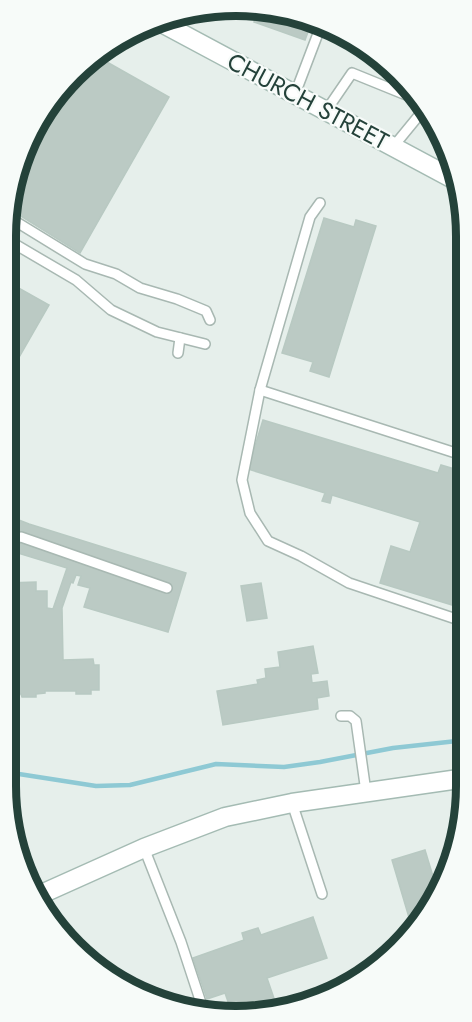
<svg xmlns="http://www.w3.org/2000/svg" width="472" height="1022" viewBox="0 0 472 1022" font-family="Jost,sans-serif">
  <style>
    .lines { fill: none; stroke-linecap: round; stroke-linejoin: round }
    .stream { stroke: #8ec9d4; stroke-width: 4.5 }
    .building { fill: #bbcac4; stroke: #b8c9c2; stroke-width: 1.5 }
    .service-casing { stroke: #a8b8b2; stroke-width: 12 }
    .secondary-casing { stroke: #a4bbb3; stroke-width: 21 }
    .service { stroke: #fff; stroke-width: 9 }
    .secondary { stroke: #fff; stroke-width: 18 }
    .labels { text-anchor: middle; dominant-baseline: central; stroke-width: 4.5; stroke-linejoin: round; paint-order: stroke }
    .street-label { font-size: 24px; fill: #24423a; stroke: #f7fbf9 }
    .rim { fill: none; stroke: #24423a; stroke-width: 8 }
  </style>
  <rect width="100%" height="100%" fill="#e6efeb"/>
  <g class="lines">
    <!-- stream -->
    <path class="stream" d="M6 772 96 786 130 785 216 764 284 767 320 762 393 748 466 740"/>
  </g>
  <!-- building -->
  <g class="building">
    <path d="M251 9 312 21 305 40 254 22 257 11Z"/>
    <path d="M98 57 169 97 80 253 11 210 24 148 74 73Z"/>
    <path d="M324 218 354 227 356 220 376 226 329 377 310 371 313 362 282 353Z"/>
    <path d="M6 281 49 305 6 380Z"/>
    <path d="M263 420 438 473 441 465 465 472V609L380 583 391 546 410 552 420 522 332 495 330 503 322 501 325 493 248 469Z"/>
    <path d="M6 515 29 524 186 573 168 632 84 607 90 588 78 585 81 576 76 575 73 583 71 582 62 608 63 660 93 659 94 665H99V690H91V694H76V691H45V693L36 694V697H22L21 694H13V634H6V583L36 582V591H47V608L53 609 67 568 11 551 6 538Z"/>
    <path d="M261 583 267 618 247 621 241 586Z"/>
    <path d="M313 646 318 673 311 674 312 683 327 681 329 696 317 698 318 709 223 725 217 691 258 684 257 680 266 678 265 669 280 667 278 652Z"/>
    <path d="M425 850 435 883 445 880 413 931 392 860Z"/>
    <path d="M313 917 327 958 267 978 278 1010 266 1014 232 1013 225 993 207 999 193 958 244 940 242 933 258 928 261 935Z"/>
  </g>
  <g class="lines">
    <defs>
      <g id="service">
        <path d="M295 94 322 23"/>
        <path d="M326 111 352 73 421 101"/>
        <path d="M393 147 425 108"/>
        <path d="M320 203 310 217 260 390 242 480 250 513 268 541 301 556 349 583 465 622"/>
        <path d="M10 218 85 264 116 274 140 288 177 299 206 311 210 320"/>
        <path d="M6 239 76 280 111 310 157 332 205 344"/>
        <path d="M178 353 180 338"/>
        <path d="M260 390 465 456"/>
        <path d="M6 453 10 433"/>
        <path d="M6 541 21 537 167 588"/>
        <path d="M341 716H350L356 721 366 792"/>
        <path d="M292 803 322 894"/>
        <path d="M144 848 181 942 204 1012"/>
      </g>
      <g id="secondary">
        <path d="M158 21 457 181"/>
        <path d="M37 896 144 848 225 817 292 803 466 778"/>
      </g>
    </defs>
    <!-- service casing -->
    <use href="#service" class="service-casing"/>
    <!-- secondary casing -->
    <use href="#secondary" class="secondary-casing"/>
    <!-- service -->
    <use href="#service" class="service"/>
    <!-- secondary -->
    <use href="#secondary" class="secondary"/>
  </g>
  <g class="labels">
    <!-- street labels -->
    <g class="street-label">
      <text transform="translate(308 101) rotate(28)">CHURCH STREET</text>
    </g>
  </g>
  <!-- crop -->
  <path d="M0 0H472V1022H0ZM236 16H236A220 220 0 0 1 456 236V786A220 220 0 0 1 236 1006H236A220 220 0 0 1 16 786V236A220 220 0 0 1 236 16Z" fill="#f7fbf9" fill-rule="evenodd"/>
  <path class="rim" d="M236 16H236A220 220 0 0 1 456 236V786A220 220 0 0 1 236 1006H236A220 220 0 0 1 16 786V236A220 220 0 0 1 236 16Z"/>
</svg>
